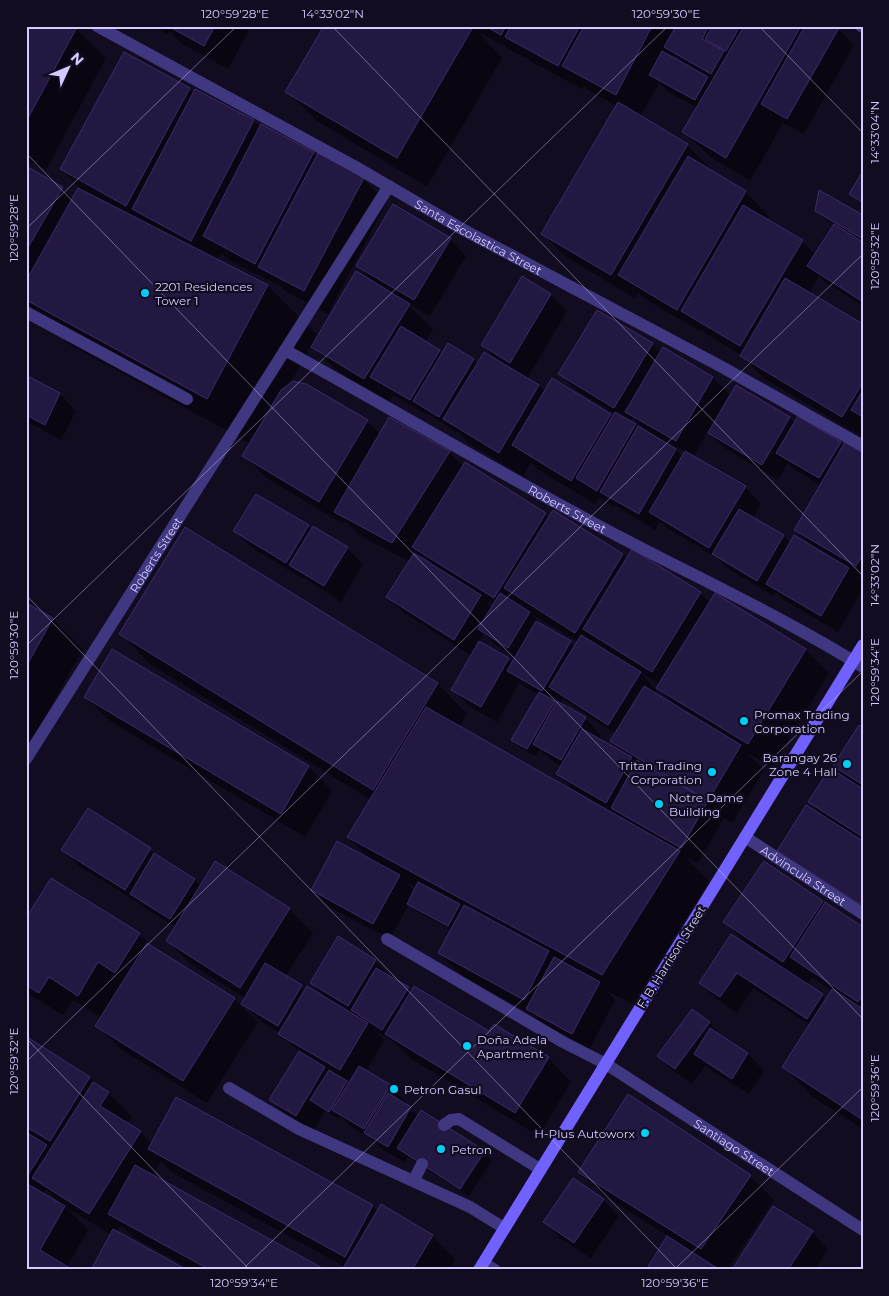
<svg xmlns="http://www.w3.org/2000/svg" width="889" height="1296" viewBox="0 0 889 1296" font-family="Montserrat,sans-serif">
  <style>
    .shadow { fill: #0007; fill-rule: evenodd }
    .building { fill: #231841; stroke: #3c2a6d }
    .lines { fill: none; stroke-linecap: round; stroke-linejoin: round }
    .service { stroke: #3f377f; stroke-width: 12 }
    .minor { stroke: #3f377f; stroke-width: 12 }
    .secondary { stroke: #7162ff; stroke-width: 12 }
    .ticks { fill: none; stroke: #d5cbff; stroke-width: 1; stroke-opacity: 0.45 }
    .poi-dot { fill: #00cdf6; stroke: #110c20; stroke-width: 2 }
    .labels { text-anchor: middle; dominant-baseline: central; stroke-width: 4.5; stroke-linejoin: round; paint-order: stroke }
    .street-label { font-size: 12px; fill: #d5cbff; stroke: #110c20 }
    .poi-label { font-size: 12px; fill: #d5cbff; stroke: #110c20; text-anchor: start }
    .neatline { fill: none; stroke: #d5cbff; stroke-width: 2 }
    .ticks-label { font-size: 12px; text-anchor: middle; fill: #d5cbff }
  </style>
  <rect width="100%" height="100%" fill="#110c20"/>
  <!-- shadow -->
  <g class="shadow">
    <path d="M26 26H73L106 58 46 170 26 160Z"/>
    <path d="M153 26H251L228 69 181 43 170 32 168 34Z"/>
    <path d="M325 26H833L838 29 854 45 804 134 783 123 750 181 708 155 684 131 698 108 667 91 659 83 640 117 687 145 711 169 710 171 745 192 769 216 767 220 802 241 816 255 835 225 825 219 817 210 863 217V306L825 282 819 276 809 294 863 326V437L765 379 741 355 706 334 702 330 701 332 644 298 638 293 635 298 566 257 542 233 617 106 587 90 584 86 582 89 530 61 526 56 525 58 477 31 502 58 427 187 317 121 287 91ZM674 54 682 62 672 58Z"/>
    <path d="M189 89 194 93 195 90 253 121 261 128 363 179 387 202 328 314 283 290 280 286 228 260 221 253 217 260 268 286 317 335 313 341 315 343 374 282 358 266 450 239 466 256 430 316 406 303 433 329 425 342 443 355 473 360 478 364 497 361 483 345 523 278 551 295 567 311 527 379 539 386 545 392 552 380 613 418 615 414 576 390 560 374 652 344 661 353 663 348 713 378 729 394 693 457 745 487 761 504 753 518 783 536 791 543 811 545 795 530 821 485 794 469 788 463 778 480 726 449 709 433 789 418 795 423 840 443 844 446 863 454V579L856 576 863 583V589L838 632 784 600 776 592 774 596 730 570 717 558 667 528 660 521 655 530 615 505 614 507 599 497 595 504 537 469 531 462 523 476 468 443 457 431 456 432 428 414 427 415 393 395 389 402 336 370 311 345 291 382 306 385 367 421 380 434 449 452 463 466 545 514 550 518 553 512 623 555 627 560 700 593 710 602 715 595 806 650 829 673 772 767 746 752 764 770 732 823 724 818 698 863 685 857 709 881 633 1004 607 991 615 1000 589 1050 544 1026 533 1015 463 977 439 953 452 930 416 911 409 904 390 939 329 907 313 890 371 860 348 837 371 800 150 664 121 634 438 684 467 714 459 727 575 791 558 774 562 767 551 760 540 749 535 756 521 748 513 740 539 695 525 687 520 682 497 722 469 706 453 690 472 656 404 613 388 597 410 562 359 535 345 521 343 524 268 479 244 456 251 444 69 344 37 313H26V168L62 188 73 199 84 192 61 169ZM633 418 643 428 685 452 683 457 676 450 631 422ZM423 555 432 564 421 559ZM487 601 494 605 492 608 487 602ZM532 614 578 642 575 647 570 642 545 628ZM484 633 496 645 516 658 513 664 508 659 478 642ZM640 672 660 685 658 688 676 706 654 694 656 690ZM563 699 616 734 612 740 626 754 598 740 601 735 585 718 560 704ZM703 806H706L679 854 677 853ZM406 882 417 888 415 891 406 883Z"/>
    <path d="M863 174V206L850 194Z"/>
    <path d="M26 376 60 394 76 411 61 440 26 421Z"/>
    <path d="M308 526 312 530 347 548 363 564 341 602 303 577V579L251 547 234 531Z"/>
    <path d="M26 604 53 619 83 649 26 750Z"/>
    <path d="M113 651 309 767 332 791 305 837 110 721 86 697Z"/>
    <path d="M863 729V914L802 875 824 817 810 802 848 780 834 766Z"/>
    <path d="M150 849 160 859 195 880 201 887 216 863 289 909 313 933 285 977 305 991 327 999 311 983 375 961 391 977 412 992 490 1033 548 1058 571 1082 539 1136 410 1058 394 1042 376 1031 384 1040 366 1071 390 1086 406 1102 405 1105 419 1116 484 1152 492 1160 469 1196 408 1157 404 1162 382 1149 374 1141 350 1126 340 1116 338 1119 325 1111 313 1132 287 1116 271 1100 300 1052 280 1033 259 1020 243 1003 246 999 191 964 167 941 176 927 148 910 142 905 79 866 63 850ZM344 1078 351 1082 349 1085 343 1079Z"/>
    <path d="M764 863 863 929V1129L813 1097 784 1067 810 1025 753 988 737 1013 717 999 700 983 748 945 725 922ZM812 977 832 991 827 1000 807 985Z"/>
    <path d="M52 880 139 934 152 947 234 999 258 1022 207 1103 121 1049 97 1026 102 1018 73 1000 63 1015 26 992V920Z"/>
    <path d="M692 1011 709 1023 725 1040 748 1054 764 1071 749 1094 711 1070 706 1065 692 1084 675 1072 658 1056Z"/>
    <path d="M27 1039 90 1078 98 1086 108 1093 132 1116 127 1124 141 1132 152 1144 177 1099 372 1206 378 1211 432 1236 455 1259 449 1270H343L345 1267 173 1173 161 1161 152 1176 323 1270H192L133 1237 121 1225 116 1232 111 1235 66 1207 88 1230 67 1267 26 1270ZM46 1189 58 1202 57 1203 43 1194Z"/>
    <path d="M629 1095 750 1176 774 1200 727 1270H722L713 1264 712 1266 647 1270 668 1236 603 1195 580 1172Z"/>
    <path d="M603 1200 619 1216 591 1258 561 1239 545 1222Z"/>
    <path d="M812 1232 828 1249 815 1270H736Z"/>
  </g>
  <!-- building -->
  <g class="building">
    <path d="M26 26 77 27 26 122Z"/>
    <path d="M168 26H215L204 46Z"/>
    <path d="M324 26 473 27 397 158 285 92Z"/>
    <path d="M485 26H506L501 35Z"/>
    <path d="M511 26H580L558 66 505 37Z"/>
    <path d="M584 26H652L616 95 562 66Z"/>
    <path d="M676 26H709L702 39 724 51 711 74 664 47Z"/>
    <path d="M712 26H740L726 51 705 39Z"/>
    <path d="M744 26H801L726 158 682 132Z"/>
    <path d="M805 26H836L839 28 787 119 761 104Z"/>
    <path d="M662 51 708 77 695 100 649 75Z"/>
    <path d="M124 52 190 88 126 206 60 169Z"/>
    <path d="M195 89 254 120 191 241 132 209Z"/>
    <path d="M618 102 688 144 611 275 541 234Z"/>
    <path d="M261 124 314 152 255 264 203 236Z"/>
    <path d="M318 153 364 178 304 291 258 267Z"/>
    <path d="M688 156 746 191 677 310 618 275Z"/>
    <path d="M26 166 63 187 26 251Z"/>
    <path d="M863 171V203L849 194Z"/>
    <path d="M78 188 268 285 207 399 26 300V281Z"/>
    <path d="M819 190 863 215V235L861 238 815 211Z"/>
    <path d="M393 204 451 238 414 300 356 266Z"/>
    <path d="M743 205 803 240 740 346 681 311Z"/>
    <path d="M834 224 863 242V302L807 266Z"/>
    <path d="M356 271 410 304 364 379 311 347Z"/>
    <path d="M522 276 551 294 510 363 481 345Z"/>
    <path d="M785 278 863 324V382L842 417 740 356Z"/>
    <path d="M597 310 653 343 614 408 558 374Z"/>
    <path d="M401 326 440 350 410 400 370 377Z"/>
    <path d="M448 343 474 359 439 417 413 401Z"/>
    <path d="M663 347 713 377 676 441 625 412Z"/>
    <path d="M484 352 539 385 499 453 443 419Z"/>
    <path d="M26 375 60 393 45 425 26 415Z"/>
    <path d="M552 378 611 414 571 481 512 445Z"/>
    <path d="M293 381 306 384 315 389 368 420 319 502 242 456 281 390Z"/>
    <path d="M736 385 790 417 762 465 708 433Z"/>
    <path d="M863 390V417L851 410Z"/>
    <path d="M615 412 636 424 597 491 576 478Z"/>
    <path d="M798 416 841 442 819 478 776 453Z"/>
    <path d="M389 417 450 451 392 543 334 512Z"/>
    <path d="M638 426 676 449 639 514 600 492Z"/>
    <path d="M845 442 863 453V554L856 566 794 530Z"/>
    <path d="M685 451 746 486 709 548 649 512Z"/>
    <path d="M465 462 546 513 494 598 412 547Z"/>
    <path d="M256 494 309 525 286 563 233 531Z"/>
    <path d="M739 509 784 535 757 581 712 554Z"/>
    <path d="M553 510 623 554 575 633 504 588Z"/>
    <path d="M313 526 348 547 324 586 289 565Z"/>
    <path d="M185 527 438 683 373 790 119 634Z"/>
    <path d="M794 535 849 568 821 616 766 584Z"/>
    <path d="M632 549 701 592 652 672 583 629Z"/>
    <path d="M414 553 481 595 454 640 386 597Z"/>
    <path d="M500 593 530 612 508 648 478 629Z"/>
    <path d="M715 593 806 649 748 744 656 688Z"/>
    <path d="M26 603 53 618 26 667Z"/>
    <path d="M536 621 571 641 542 691 507 671Z"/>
    <path d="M581 635 641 672 608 725 549 687Z"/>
    <path d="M479 641 509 658 481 707 451 690Z"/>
    <path d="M112 649 309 766 281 814 84 697Z"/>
    <path d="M644 686 741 745 708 801 610 741Z"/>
    <path d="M539 692 555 701 527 749 511 740Z"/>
    <path d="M557 701 586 717 561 760 533 744Z"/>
    <path d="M426 707 680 851 602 975 347 837Z"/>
    <path d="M859 725 863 728V785L833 766Z"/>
    <path d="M582 729 632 757 606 803 556 774Z"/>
    <path d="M637 760 708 801 681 848 611 808Z"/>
    <path d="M830 768 863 789V837L808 802Z"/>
    <path d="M806 805 863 841V906L777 851Z"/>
    <path d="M88 808 151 848 125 890 61 850Z"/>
    <path d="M337 841 400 875 373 924 311 890Z"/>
    <path d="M154 853 195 879 170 919 130 894Z"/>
    <path d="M215 861 290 908 240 988 166 941Z"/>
    <path d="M764 861 823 901 783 962 723 922Z"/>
    <path d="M51 878 140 933 115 973 98 962 78 996 49 977 39 993 26 985V918Z"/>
    <path d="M418 882 460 904 448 926 407 904Z"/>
    <path d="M825 902 863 927V995L858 1002 790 957Z"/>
    <path d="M464 905 549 951 524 1000 438 953Z"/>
    <path d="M731 934 823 994 807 1019 737 973 720 997 699 983Z"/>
    <path d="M338 936 376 960 348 1006 310 983Z"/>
    <path d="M147 943 235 998 183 1081 95 1026Z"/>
    <path d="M554 957 600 982 572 1034 526 1009Z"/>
    <path d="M265 963 302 985 278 1026 241 1004Z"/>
    <path d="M376 968 409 987 382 1030 351 1010Z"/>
    <path d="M307 986 368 1023 340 1070 278 1034Z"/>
    <path d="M414 986 489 1031 494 1024 549 1057 515 1113 385 1034Z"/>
    <path d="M832 989 863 1009V1120L782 1067Z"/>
    <path d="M692 1009 710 1022 675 1069 657 1056Z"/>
    <path d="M710 1028 748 1053 732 1079 694 1054Z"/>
    <path d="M27 1037 90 1077 50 1141 26 1127Z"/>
    <path d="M299 1051 325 1067 296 1116 269 1100Z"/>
    <path d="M359 1066 391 1085 364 1129 332 1110Z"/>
    <path d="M329 1070 347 1081 329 1112 310 1100Z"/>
    <path d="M93 1082 109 1092 100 1106 141 1131 89 1214 32 1178Z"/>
    <path d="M388 1093 411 1107 388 1147 364 1133Z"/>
    <path d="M628 1094 751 1175 701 1249 578 1172Z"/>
    <path d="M176 1097 373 1205 345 1257 148 1149Z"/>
    <path d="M421 1110 485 1151 460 1189 397 1148Z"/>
    <path d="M26 1132 47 1145 26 1178Z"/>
    <path d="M135 1165 326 1270H210L108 1214Z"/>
    <path d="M573 1178 604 1199 574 1243 543 1222Z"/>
    <path d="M26 1183 65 1206 40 1250 73 1270H26Z"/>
    <path d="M381 1204 433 1235 412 1270H342Z"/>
    <path d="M773 1206 813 1231 788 1270H735L733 1268Z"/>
    <path d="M113 1229 187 1270H91Z"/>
    <path d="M667 1236 720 1270H646Z"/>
  </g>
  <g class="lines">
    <!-- service -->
    <g class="service">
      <path d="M26 312 187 399"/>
      <path id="s1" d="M387 939 563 1042 606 1064 863 1230"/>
      <path d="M229 1088 299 1129 470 1207 504 1228"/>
      <path d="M444 1125 451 1120 459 1119 540 1169"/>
      <path d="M414 1180 422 1164"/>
      <path d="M484 1263 495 1270"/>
    </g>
    <!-- minor -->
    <g class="minor">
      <path id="s2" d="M97 26 354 166 462 229 722 367 863 446"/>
      <path d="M861 26 863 27"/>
      <path id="s3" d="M285 350C390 408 493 469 599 526 687 573 778 614 863 667"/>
      <path id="s4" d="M26 759 389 186"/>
      <path id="s5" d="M745 837 863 914"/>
    </g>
    <!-- secondary -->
    <path class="secondary" d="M479 1270 863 645"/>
  </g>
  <!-- ticks -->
  <path class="ticks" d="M332 26 863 576M759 26 863 133M26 153 863 1019M26 229 237 26M26 595 678 1270M26 646 668 26M26 1038 250 1270M26 1062 863 254M242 1270 863 671M674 1270 863 1087"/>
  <!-- markers -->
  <g class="poi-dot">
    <circle cx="145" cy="293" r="5"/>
    <circle cx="744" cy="721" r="5"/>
    <circle cx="847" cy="764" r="5"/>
    <circle cx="712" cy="772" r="5"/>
    <circle cx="659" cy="804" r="5"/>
    <circle cx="467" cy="1046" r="5"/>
    <circle cx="394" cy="1089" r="5"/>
    <circle cx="645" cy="1133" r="5"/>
    <circle cx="441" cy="1149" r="5"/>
  </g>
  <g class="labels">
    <!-- street labels -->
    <g class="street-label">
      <text stroke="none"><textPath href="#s2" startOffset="436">Santa Escolastica Street</textPath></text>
      <text stroke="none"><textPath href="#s3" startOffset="324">Roberts Street</textPath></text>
      <text stroke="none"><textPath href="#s4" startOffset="242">Roberts Street</textPath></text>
      <text stroke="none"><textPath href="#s5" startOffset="70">Advincula Street</textPath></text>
      <text transform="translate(671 957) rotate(-58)">F. B. Harrison Street</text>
      <text stroke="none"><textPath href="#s1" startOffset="405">Santiago Street</textPath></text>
    </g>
    <!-- poi labels -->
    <g class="poi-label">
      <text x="155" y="286">2201 Residences<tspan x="155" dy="14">Tower 1</tspan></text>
      <text x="754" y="714">Promax Trading<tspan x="754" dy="14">Corporation</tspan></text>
      <text x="837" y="757" text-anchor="end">Barangay 26<tspan x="837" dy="14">Zone 4 Hall</tspan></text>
      <text x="702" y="765" text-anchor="end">Tritan Trading<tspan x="702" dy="14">Corporation</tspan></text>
      <text x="669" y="797">Notre Dame<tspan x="669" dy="14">Building</tspan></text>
      <text x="477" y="1039">Doña Adela<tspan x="477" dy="14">Apartment</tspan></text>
      <text x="404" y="1089">Petron Gasul</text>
      <text x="635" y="1133" text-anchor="end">H-Plus Autoworx</text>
      <text x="451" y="1149">Petron</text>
    </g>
  </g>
  <!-- border -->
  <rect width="889" height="1296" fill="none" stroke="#110c20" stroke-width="55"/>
  <!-- north arrow -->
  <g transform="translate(68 68) rotate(46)" stroke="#110c20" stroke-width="4" paint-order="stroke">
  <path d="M0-4L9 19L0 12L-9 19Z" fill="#d5cbff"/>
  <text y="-8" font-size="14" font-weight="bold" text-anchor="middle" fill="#d5cbff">N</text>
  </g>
  <rect x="28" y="28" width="834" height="1240" class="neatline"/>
  <g class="ticks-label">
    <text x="235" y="18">120°59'28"E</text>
    <text x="333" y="18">14°33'02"N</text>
    <text x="666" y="18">120°59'30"E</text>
    <text transform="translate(875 132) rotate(-90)" y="4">14°33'04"N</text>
    <text transform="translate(14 228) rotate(-90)" y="4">120°59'28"E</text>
    <text transform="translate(875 256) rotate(-90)" y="4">120°59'32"E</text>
    <text transform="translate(875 575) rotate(-90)" y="4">14°33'02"N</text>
    <text transform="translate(14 645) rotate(-90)" y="4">120°59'30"E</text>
    <text transform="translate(875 672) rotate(-90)" y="4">120°59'34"E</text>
    <text transform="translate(14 1061) rotate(-90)" y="4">120°59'32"E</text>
    <text transform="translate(875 1088) rotate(-90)" y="4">120°59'36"E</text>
    <text x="244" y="1287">120°59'34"E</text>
    <text x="675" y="1287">120°59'36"E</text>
  </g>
</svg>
